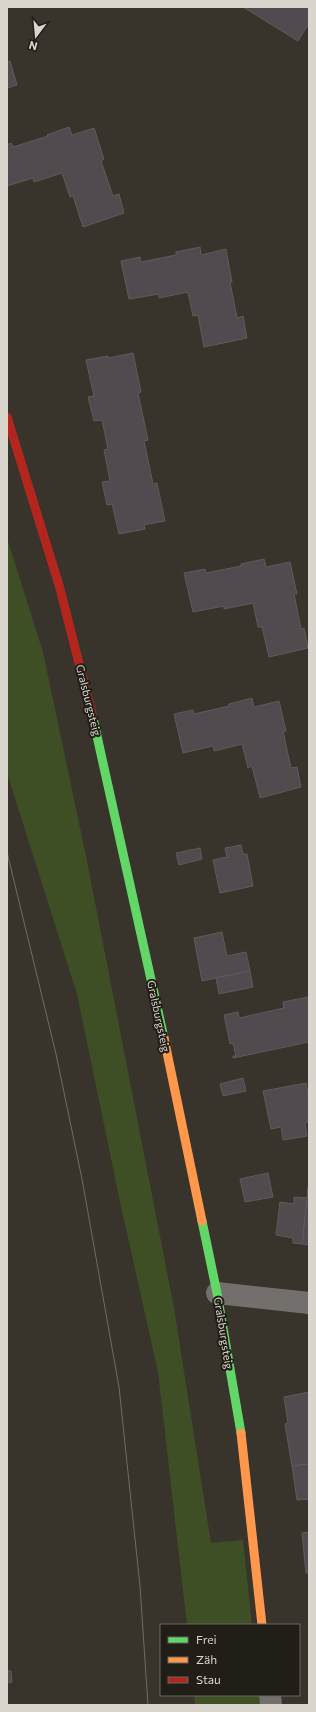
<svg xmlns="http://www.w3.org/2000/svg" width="316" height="1712" viewBox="0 0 316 1712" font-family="Commissioner,sans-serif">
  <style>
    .green { fill: #3e4e25 }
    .building { fill: #514a4f; stroke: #5f5b5a }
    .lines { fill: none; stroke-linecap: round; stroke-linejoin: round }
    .street { stroke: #726f6c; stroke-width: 22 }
    .fast { stroke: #63d668; stroke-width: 9 }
    .slow { stroke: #ff974d; stroke-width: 9 }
    .jam { stroke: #b3261e; stroke-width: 9 }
    .tram { stroke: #6f6b67; stroke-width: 1 }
    .labels { text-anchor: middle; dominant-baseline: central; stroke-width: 4; stroke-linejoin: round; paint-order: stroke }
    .street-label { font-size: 11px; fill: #dbd6cd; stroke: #211d17 }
  </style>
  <rect width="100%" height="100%" fill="#38342b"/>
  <!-- green -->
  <g class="green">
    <path d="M7 538 43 652 87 861 174 1308 211 1543 243 1540 252 1625H187L158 1372 120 1202 77 994 7 773Z"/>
    <path d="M194 1695H259L260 1705H195Z"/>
  </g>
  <!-- building -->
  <g class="building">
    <path d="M243 7H309V23L298 41Z"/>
    <path d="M10 61 17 85 7 88V62Z"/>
    <path d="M69 127 72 135 94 128 104 159 101 161 113 196 119 194 124 213 83 227 73 196 70 197 62 173 34 182 33 178 7 186V145L11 143 13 147 48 136 47 135Z"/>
    <path d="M200 247 201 255 226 249 232 282H230L237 318 243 316 247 338 204 347 198 315 193 316 188 292 159 298V294L129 299 121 261 140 257 141 262 176 255V252Z"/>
    <path d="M133 353 141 392 138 393 148 440 144 441 153 484 157 483 165 521 144 525 145 529 119 534 112 504 107 505 102 482 110 481 104 450 108 449 102 420 94 421 88 397 94 396 86 360 108 356V358Z"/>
    <path d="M264 559 266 567 290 562 297 594H294L301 629 304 628 308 648 269 657 262 627H258L253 603 224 609V606L193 612 184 573 205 569 206 573 241 566V564Z"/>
    <path d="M252 698 254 707 279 701 286 731H283L291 768 297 767 301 787 260 798 252 766 248 768 242 744 214 751 213 746 183 753 174 714 193 710 194 714 229 706V704Z"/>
    <path d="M241 845 243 854H247L253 886 220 893 213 860 227 857 225 848Z"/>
    <path d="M200 848 202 859 179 865 176 853Z"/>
    <path d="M222 932 227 956 246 952 250 971 202 981 194 938Z"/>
    <path d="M250 971 253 987 219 994 216 978Z"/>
    <path d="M308 997 309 1004V1042L233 1058V1056H236L233 1043 230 1044 224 1015 238 1012 239 1018 284 1008 283 1002Z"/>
    <path d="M243 1078 246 1091 223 1096 220 1084Z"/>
    <path d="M306 1083 309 1099V1122L305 1123 307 1136 283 1140 281 1127 271 1129 263 1091Z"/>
    <path d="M268 1173 273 1197 245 1202 240 1179Z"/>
    <path d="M308 1187H309V1245L302 1244Z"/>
    <path d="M294 1197 307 1198 302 1244 293 1243V1238L276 1235 280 1202 294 1204Z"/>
    <path d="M309 1392V1464L292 1466 285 1424 288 1423 284 1397Z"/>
    <path d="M309 1464V1499L297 1500 292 1466Z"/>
    <path d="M309 1532V1573H306L302 1533Z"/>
    <path d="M7 1671H11L12 1682 7 1683Z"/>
  </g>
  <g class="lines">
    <!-- street -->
    <g class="street">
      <path d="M217 1293 309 1303"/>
      <path d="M270 1695 271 1705"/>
    </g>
    <!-- fast -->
    <g class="fast">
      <path d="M93 718 164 1038"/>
      <path d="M202 1221 217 1293 241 1433"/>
    </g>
    <!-- slow -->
    <g class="slow">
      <path d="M164 1038 202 1221"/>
      <path d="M241 1433 262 1625"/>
    </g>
    <!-- jam -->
    <path class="jam" d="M7 417 59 585 93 718"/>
    <!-- tram -->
    <path class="tram" d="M7 852 56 1054 82 1179 119 1387 140 1586 148 1705"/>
  </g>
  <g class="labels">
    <!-- street labels -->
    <g class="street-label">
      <text transform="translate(89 700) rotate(76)">Gralsburgsteig</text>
      <text transform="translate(159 1016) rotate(78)">Gralsburgsteig</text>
      <text transform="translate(224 1333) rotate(81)">Gralsburgsteig</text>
    </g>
  </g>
  <!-- border -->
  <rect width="316" height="1712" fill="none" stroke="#dbd6cd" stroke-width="16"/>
  <!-- legend -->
  <rect x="160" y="1624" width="140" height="72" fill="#211d17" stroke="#6b6760"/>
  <rect x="168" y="1637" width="20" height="6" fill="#63d668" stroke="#6b6760"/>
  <text x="196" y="1644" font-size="12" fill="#dbd6cd">Frei</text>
  <rect x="168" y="1657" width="20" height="6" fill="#ff974d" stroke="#6b6760"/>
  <text x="196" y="1664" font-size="12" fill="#dbd6cd">Zäh</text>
  <rect x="168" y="1677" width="20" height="6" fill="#b3261e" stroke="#6b6760"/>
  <text x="196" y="1684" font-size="12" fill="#dbd6cd">Stau</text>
  <!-- north arrow -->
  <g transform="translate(36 36) rotate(196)" stroke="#211d17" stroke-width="3" paint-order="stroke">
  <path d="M0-3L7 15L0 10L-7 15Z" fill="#dbd6cd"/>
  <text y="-6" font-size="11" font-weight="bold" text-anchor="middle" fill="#dbd6cd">N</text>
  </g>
</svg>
